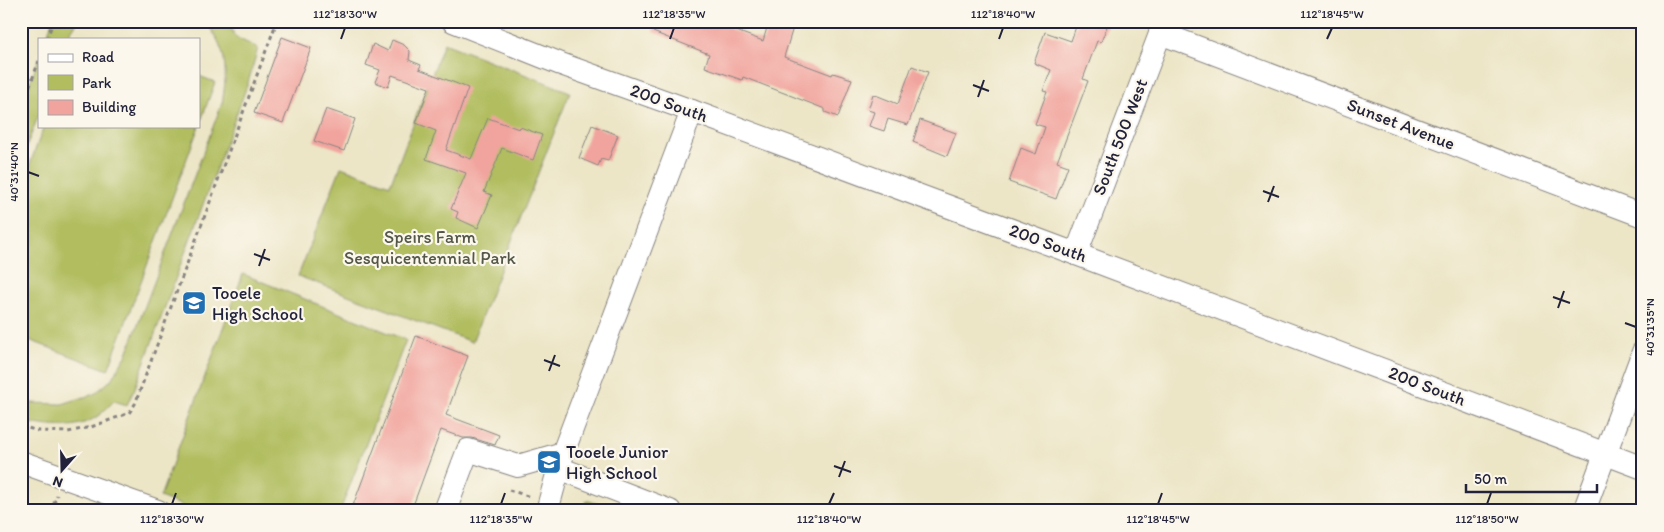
<svg xmlns="http://www.w3.org/2000/svg" width="1664" height="532" viewBox="0 0 1664 532" font-family="Itim,sans-serif">
  <style>
    .green { fill: #b1bd5f; stroke: #6a704d }
    .building { fill: #f1a49e }
    .lines { fill: none; stroke-linecap: round; stroke-linejoin: round }
    .minor-casing { stroke: #878480; stroke-width: 24 }
    .path { stroke: #878480; stroke-width: 3; stroke-dasharray: 4 4; stroke-linecap: butt }
    .minor { stroke: #fff; stroke-width: 22 }
    .ticks { fill: none; stroke: #22223b; stroke-width: 2 }
    .labels { text-anchor: middle; dominant-baseline: central; stroke-width: 4.5; stroke-linejoin: round; paint-order: stroke }
    .street-label { font-size: 18px; fill: #22223b; stroke: #fbf7ec }
    .park-label { font-size: 18px; fill: #545848; stroke: #fbf7ec }
    .poi-label { font-size: 18px; fill: #22223b; stroke: #fbf7ec; text-anchor: start }
    .neatline { fill: none; stroke: #22223b; stroke-width: 2 }
    .ticks-label { font-size: 12px; text-anchor: middle; fill: #22223b }
  </style>
  <rect width="100%" height="100%" fill="#fbf7ec"/>
  <filter id="ink" filterUnits="userSpaceOnUse"><feTurbulence type="fractalNoise" baseFrequency=".02" numOctaves="2"/><feDisplacementMap in="SourceGraphic" scale="10" xChannelSelector="R" yChannelSelector="G"/><feConvolveMatrix kernelMatrix="1 2 1 2 8 2 1 2 1" color-interpolation-filters="sRGB"/></filter>
  <filter id="wash" filterUnits="userSpaceOnUse"><feTurbulence type="fractalNoise" baseFrequency=".0096" numOctaves="4" result="noise"/><feDisplacementMap in="SourceGraphic" scale="20" xChannelSelector="R" yChannelSelector="G"/><feGaussianBlur stdDeviation="1.12" result="paint"/><feColorMatrix in="noise" values="0 0 0 0 0 0 0 0 0 0 0 0 0 0 0 0 0 1.4 0 .05"/><feComposite in="paint" operator="in"/></filter>
  <g filter="url(#wash)">
    <rect width="100%" height="100%" fill="#ece5c6"/>
    <!-- green -->
    <g class="green">
      <path d="M52 21H78L66 39H46Z"/>
      <path d="M205 21H229L235 37 258 48 248 83 135 388 127 405 114 401C106 409 99 417 89 421 69 430 41 426 21 421V398L30 403 62 404 94 394 110 381 126 356 222 103C228 69 227 49 205 21Z"/>
      <path d="M444 43 570 92 472 342 298 276 341 167 390 185Z"/>
      <path d="M39 58V114L21 161V106Z"/>
      <path d="M199 76 215 82 199 126Z"/>
      <path d="M44 126H199L108 370 21 337V188Z"/>
      <path d="M243 274 406 340 340 511H196L160 497Z"/>
      <path d="M587 500 616 511H582Z"/>
    </g>
    <g id="blocks">
      <!-- building -->
      <g class="building">
        <path d="M656 21H710L763 41 769 21H795L784 57 832 75 833 73 852 79 838 117 825 112V109L743 77 742 80 705 67 709 54 653 32Z"/>
        <path d="M1078 21H1109L1101 42 1097 41 1083 79 1088 81 1057 162 1068 166 1056 199 1009 182 1021 148 1036 154 1045 127 1035 124 1047 92 1043 91 1051 70 1034 63 1045 32 1071 41Z"/>
        <path d="M282 37 311 48 283 123 254 113Z"/>
        <path d="M392 40 404 45 410 51 409 60 421 65 419 69 468 88 446 150 471 159 488 118 519 129 520 127 542 135 533 160 502 148 484 192 492 195 478 228 456 218 458 212 451 209 466 173 426 159 436 131 416 123 429 88 392 75 388 87 375 82 380 70 366 65 373 44 388 51Z"/>
        <path d="M912 66 928 72 908 125 888 119 884 131 869 126 874 112 868 110 873 94 898 104Z"/>
        <path d="M326 109 355 119 344 151 314 141Z"/>
        <path d="M920 120 956 133 947 156 913 142Z"/>
        <path d="M592 125 618 135 608 161 601 159 598 166 579 158Z"/>
        <path d="M416 336 468 356 446 415 499 435 495 445 472 438H463L441 430 411 511H351Z"/>
      </g>
    </g>
  </g>
  <g filter="url(#ink)">
    <use href="#blocks" fill-opacity="0" stroke="#878480" stroke-width="1"/>
    <g class="lines">
      <defs>
        <g id="minor">
          <path d="M453 21 561 64 692 111 1076 254 1643 468"/>
          <path d="M1160 33 1643 216"/>
          <path d="M1076 254 1165 21"/>
          <path d="M21 462 158 511"/>
          <path d="M559 468 670 511"/>
          <path d="M445 511 468 450 518 466 563 453"/>
          <path d="M547 511 563 453 692 111"/>
          <path d="M1584 511 1643 352"/>
        </g>
      </defs>
      <!-- minor casing -->
      <use href="#minor" class="minor-casing"/>
      <!-- path -->
      <g class="path">
        <path d="M47 39 53 21"/>
        <path d="M21 109 39 61"/>
        <path d="M21 426 38 431 68 432 91 427 129 413 135 404 277 21"/>
        <path d="M509 490 531 497"/>
        <path d="M51 511 57 495"/>
      </g>
      <!-- minor -->
      <use href="#minor" class="minor"/>
    </g>
  </g>
  <!-- ticks -->
  <path class="ticks" d="M341 39 345 28M670 39 674 28M999 39 1003 28M1327 39 1332 28M973 85 989 91M978 97 984 80M28 172 39 176M1263 191 1279 197M1268 202 1274 186M254 254 270 260M259 266 265 249M1553 297 1570 303M1558 308 1564 291M1625 323 1636 327M544 360 560 366M549 371 555 355M834 466 851 472M839 477 845 461M172 504 176 493M501 504 505 493M829 504 834 493M1158 504 1162 493M1487 504 1491 493"/>
  <!-- icons -->
  <defs>
    <symbol id="school-square" viewBox="-11 -11 22 22"><rect x="-9" y="-9" width="18" height="18" rx="4" fill="#1f6fb2" stroke="#fbf7ec"/><path d="M0-5L7-2L0 1L-7-2ZM-4 1L0 2.5L4 1V4Q0 6-4 4Z" fill="#fff"/></symbol>
  </defs>
  <g fill-rule="evenodd">
    <use href="#school-square" x="180" y="289" width="28" height="28"/>
    <use href="#school-square" x="535" y="448" width="28" height="28"/>
  </g>
  <g class="labels">
    <!-- street labels -->
    <g class="street-label">
      <text transform="translate(669 103) rotate(20)">200 South</text>
      <text transform="translate(1401 124) rotate(21)">Sunset Avenue</text>
      <text transform="translate(1120 137) rotate(-69)">South 500 West</text>
      <text transform="translate(1048 243) rotate(20)">200 South</text>
      <text transform="translate(1427 386) rotate(21)">200 South</text>
    </g>
    <!-- park labels -->
    <g class="park-label">
      <text x="430" y="237">Speirs Farm<tspan x="430" dy="21">Sesquicentennial Park</tspan></text>
    </g>
    <!-- poi labels -->
    <g class="poi-label">
      <text x="212" y="293">Tooele<tspan x="212" dy="21">High School</tspan></text>
      <text x="566" y="452">Tooele Junior<tspan x="566" dy="21">High School</tspan></text>
    </g>
  </g>
  <!-- margin -->
  <rect width="1664" height="532" fill="none" stroke="#fbf7ec" stroke-width="55"/>
  <!-- legend -->
  <rect x="38" y="38" width="162" height="90" fill="#fbf7ec" stroke="#a4a2a5"/>
  <rect x="48" y="54" width="25" height="8" fill="#ffffff" stroke="#a4a2a5"/>
  <text x="82" y="62" font-size="15" fill="#22223b">Road</text>
  <rect x="48" y="75" width="25" height="15" fill="#b1bd5f" stroke="#a4a2a5"/>
  <text x="82" y="88" font-size="15" fill="#22223b">Park</text>
  <rect x="48" y="100" width="25" height="15" fill="#f1a49e" stroke="#a4a2a5"/>
  <text x="82" y="112" font-size="15" fill="#22223b">Building</text>
  <!-- north arrow -->
  <g transform="translate(62 470) rotate(200)" stroke="#fbf7ec" stroke-width="4" paint-order="stroke">
  <path d="M0-4L9 19L0 12L-9 19Z" fill="#22223b"/>
  <text y="-8" font-size="14" font-weight="bold" text-anchor="middle" fill="#22223b">N</text>
  </g>
  <!-- scale -->
  <path d="M1466 484v8h131v-8" fill="none" stroke="#22223b" stroke-width="2.5"/>
  <text x="1474" y="484" font-size="15" fill="#22223b" stroke="#fbf7ec" stroke-width="4" paint-order="stroke">50 m</text>
  <rect x="28" y="28" width="1608" height="476" class="neatline"/>
  <g class="ticks-label">
    <text x="345" y="18">112°18'30"W</text>
    <text x="674" y="18">112°18'35"W</text>
    <text x="1003" y="18">112°18'40"W</text>
    <text x="1332" y="18">112°18'45"W</text>
    <text transform="translate(14 172) rotate(-90)" y="4">40°31'40"N</text>
    <text transform="translate(1650 327) rotate(-90)" y="4">40°31'35"N</text>
    <text x="172" y="523">112°18'30"W</text>
    <text x="501" y="523">112°18'35"W</text>
    <text x="829" y="523">112°18'40"W</text>
    <text x="1158" y="523">112°18'45"W</text>
    <text x="1487" y="523">112°18'50"W</text>
  </g>
</svg>
